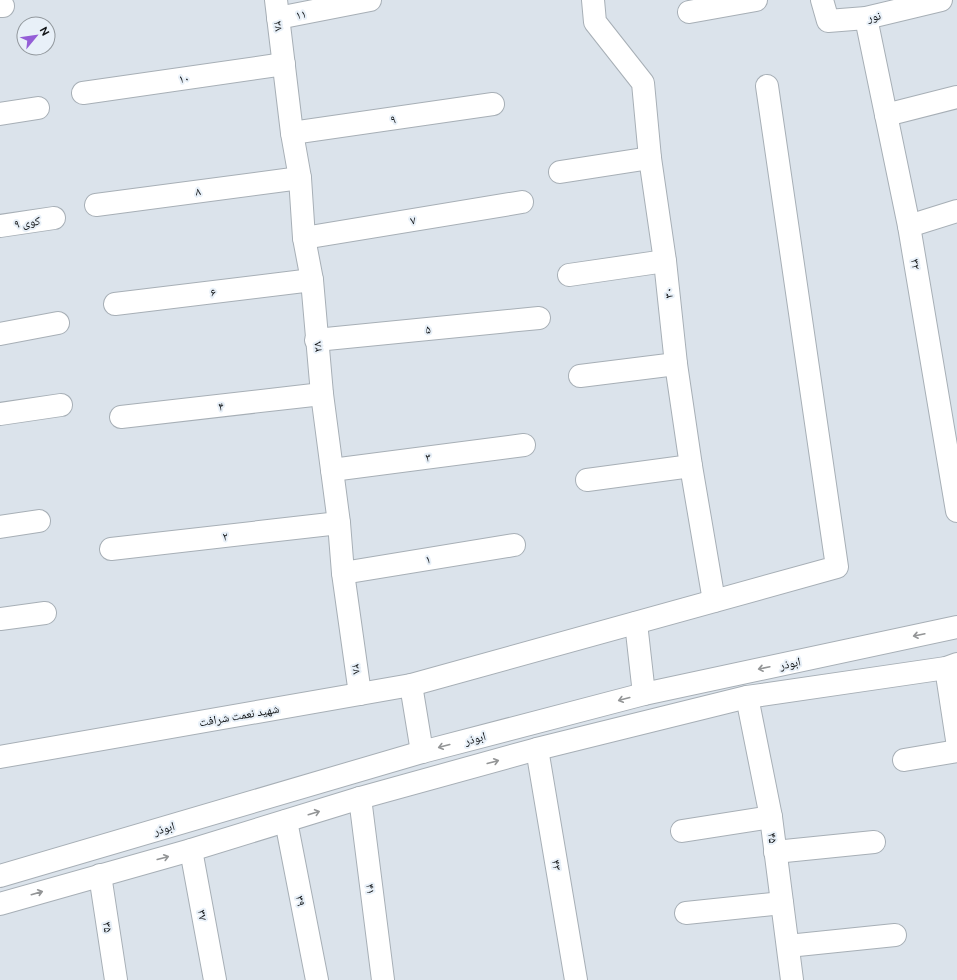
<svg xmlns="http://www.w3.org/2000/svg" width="957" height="980" viewBox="0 0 957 980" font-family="Ubuntu,'Noto Naskh Arabic',sans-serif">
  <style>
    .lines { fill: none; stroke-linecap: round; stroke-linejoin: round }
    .minor-casing { stroke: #a7afb6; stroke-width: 24 }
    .tertiary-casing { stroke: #a7afb6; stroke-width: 24 }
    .secondary-casing { stroke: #a7afb6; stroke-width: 24 }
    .minor { stroke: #fff; stroke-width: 22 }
    .tertiary { stroke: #fff; stroke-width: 22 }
    .secondary { stroke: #fff; stroke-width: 22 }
    .oneway { stroke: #939596 }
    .labels { text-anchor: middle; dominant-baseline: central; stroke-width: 4; stroke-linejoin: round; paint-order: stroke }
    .street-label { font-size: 12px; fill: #101315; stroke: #e8f0f8 }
  </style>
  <rect width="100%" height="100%" fill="#dbe3eb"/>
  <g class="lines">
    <defs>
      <g id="minor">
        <path d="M276 0 292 133 300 178 304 238 312 280 322 394 339 523 343 573 360 694"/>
        <path d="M593 0 595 22 643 83 650 158 665 261 676 364 691 466 714 601"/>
        <path d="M822 0 828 21 866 18 941 0"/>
        <path d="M0 6H3"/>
        <path d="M689 12 756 0"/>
        <path d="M278 18 370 0"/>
        <path d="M866 18 909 226 957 511"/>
        <path d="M83 93 284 64"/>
        <path d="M0 114 38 108"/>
        <path d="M886 115 957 97"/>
        <path d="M292 133 493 104"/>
        <path d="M560 172 650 158"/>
        <path d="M96 205 300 178"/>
        <path d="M0 226 54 218"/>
        <path d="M909 226 957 211"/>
        <path d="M304 238 522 202"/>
        <path d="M569 275 665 261"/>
        <path d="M115 304 312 280"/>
        <path d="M0 334 58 323"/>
        <path d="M316 340 539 318"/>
        <path d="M580 376 676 364"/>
        <path d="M0 414 61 405"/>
        <path d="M121 417 322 394"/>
        <path d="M332 470 524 445"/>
        <path d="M587 480 691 466"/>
        <path d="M0 527 39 521"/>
        <path d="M111 549 339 523"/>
        <path d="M343 573 514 545"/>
        <path d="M0 619 45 613"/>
        <path d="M636 623 644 694"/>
        <path d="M946 668 957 740"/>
        <path d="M411 685 837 567 767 86"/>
        <path d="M747 697 771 817 792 980"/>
        <path d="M537 749 576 980"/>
        <path d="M904 760 957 751"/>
        <path d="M360 798 383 980"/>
        <path d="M286 821 317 980"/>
        <path d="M682 831 771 817"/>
        <path d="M191 850 215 980"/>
        <path d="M775 852 874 842"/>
        <path d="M100 875 116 980"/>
        <path d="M686 913 782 903"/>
        <path d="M788 946 895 935"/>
      </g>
      <path id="tertiary" d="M0 757 411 685 422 752"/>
      <g id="secondary">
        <path d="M0 876 422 752 644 694 957 627"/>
        <path d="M0 904 191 850 360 798 537 749 747 697 946 668 957 664"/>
      </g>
    </defs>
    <!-- minor casing -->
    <use href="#minor" class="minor-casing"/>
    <!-- tertiary casing -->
    <use href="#tertiary" class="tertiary-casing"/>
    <!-- secondary casing -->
    <use href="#secondary" class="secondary-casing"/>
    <!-- minor -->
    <use href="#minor" class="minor"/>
    <!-- tertiary -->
    <use href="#tertiary" class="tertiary"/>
    <!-- secondary -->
    <use href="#secondary" class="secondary"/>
  </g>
  <!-- one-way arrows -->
  <defs><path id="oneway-shaft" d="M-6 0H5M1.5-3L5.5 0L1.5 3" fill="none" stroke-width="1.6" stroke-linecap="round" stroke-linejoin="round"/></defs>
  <g class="oneway">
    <use href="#oneway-shaft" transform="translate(919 635) rotate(168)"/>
    <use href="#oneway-shaft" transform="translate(764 668) rotate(168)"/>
    <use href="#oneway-shaft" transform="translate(624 699) rotate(165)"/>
    <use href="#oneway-shaft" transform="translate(444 746) rotate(165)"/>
    <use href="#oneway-shaft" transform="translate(493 762) rotate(-15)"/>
    <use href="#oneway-shaft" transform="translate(314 813) rotate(-17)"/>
    <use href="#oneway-shaft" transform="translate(163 858) rotate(-15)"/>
    <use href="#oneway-shaft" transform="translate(37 893) rotate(-16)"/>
  </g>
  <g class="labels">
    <!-- street labels -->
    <g class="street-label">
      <text transform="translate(301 14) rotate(-11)">۱۱</text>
      <text transform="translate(874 16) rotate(-12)">نور</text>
      <text transform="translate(279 26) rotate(82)">۲۸</text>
      <text transform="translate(184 78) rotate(-8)">۱۰</text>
      <text transform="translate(393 119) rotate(-8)">۹</text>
      <text transform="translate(198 191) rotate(-8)">۸</text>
      <text transform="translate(413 220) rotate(-9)">۷</text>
      <text transform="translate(27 222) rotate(-8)">کوی ۹</text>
      <text transform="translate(916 264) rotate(81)">۳۲</text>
      <text transform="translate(213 292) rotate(-7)">۶</text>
      <text transform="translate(668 293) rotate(-96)">۳۰</text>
      <text transform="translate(428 329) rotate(-6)">۵</text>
      <text transform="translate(317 347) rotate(-96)">۲۸</text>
      <text transform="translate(221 406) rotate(-6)">۴</text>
      <text transform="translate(428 457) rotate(-7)">۳</text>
      <text transform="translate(225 536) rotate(-7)">۲</text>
      <text transform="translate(428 559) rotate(-9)">۱</text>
      <text transform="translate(790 663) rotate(-12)">ابوذر</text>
      <text transform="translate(357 669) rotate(82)">۲۸</text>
      <text transform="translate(239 715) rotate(-10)">شهید نعمت شرافت</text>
      <text transform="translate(475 738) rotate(-15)">ابوذر</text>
      <text transform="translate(164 828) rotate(-16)">ابوذر</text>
      <text transform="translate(773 838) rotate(83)">۴۵</text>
      <text transform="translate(557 865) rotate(80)">۴۳</text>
      <text transform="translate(371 889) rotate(83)">۴۱</text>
      <text transform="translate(301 901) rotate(79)">۳۹</text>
      <text transform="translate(203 915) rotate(79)">۳۷</text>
      <text transform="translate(108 927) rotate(81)">۳۵</text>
    </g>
  </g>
  <!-- north arrow -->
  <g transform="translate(36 36) rotate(61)"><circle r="19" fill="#e8f0f8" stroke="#92989d"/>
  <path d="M0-3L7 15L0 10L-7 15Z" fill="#945ed7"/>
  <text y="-6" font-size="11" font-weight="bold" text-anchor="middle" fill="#101315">N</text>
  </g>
</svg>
